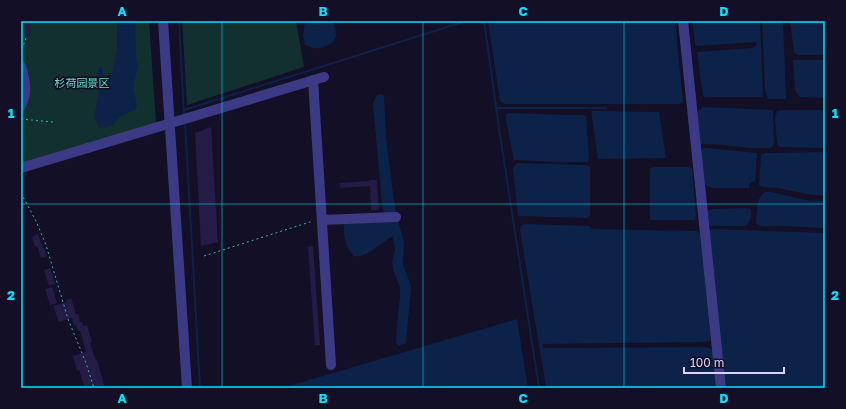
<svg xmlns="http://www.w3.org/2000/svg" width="846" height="409" viewBox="0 0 846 409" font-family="'Golos Text','Noto Sans SC',sans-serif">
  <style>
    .green { fill: #12302f }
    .water { fill: #0c2248 }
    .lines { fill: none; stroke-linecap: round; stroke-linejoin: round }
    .stream { stroke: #0c2248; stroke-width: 2 }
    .building { fill: #241b47 }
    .path { stroke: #2fb8b0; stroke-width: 1; stroke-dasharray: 2 3; stroke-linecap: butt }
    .minor { stroke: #3d3a85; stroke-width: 10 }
    .grid { fill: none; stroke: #00e5ff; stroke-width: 1; stroke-opacity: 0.55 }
    .labels { text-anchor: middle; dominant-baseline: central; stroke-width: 3.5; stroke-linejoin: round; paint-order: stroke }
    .park-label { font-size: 11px; fill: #5fe0c0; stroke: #130f26 }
    .neatline { fill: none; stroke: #00e5ff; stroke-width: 1.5 }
    .grid-label { font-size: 13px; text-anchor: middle; font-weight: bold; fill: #00e5ff }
  </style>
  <rect width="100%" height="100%" fill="#130f26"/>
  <!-- green -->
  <g class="green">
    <path d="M21 21H149L156 124 21 165Z"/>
    <path d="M182 21H296L304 67 187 105Z"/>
  </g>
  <!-- water -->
  <g class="water">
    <path d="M117 21H135L136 54 138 67 134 83V91L137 106 136 109 119 117 114 124 108 127 99 128 94 117 99 92 97 73 100 67 103 69V74L107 77 113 71 117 49Z"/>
    <path d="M305 21H332C334 25 336 30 336 34 337 43 322 50 314 48 311 48 308 46 305 44L303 36Z"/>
    <path d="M488 21H675L683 102 679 104H505L500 101Z"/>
    <path d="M692 21H760L763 97H706L703 96 697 52 753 48 757 45 756 42 696 46 695 43Z"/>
    <path d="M762 21H783L786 99H768L765 90Z"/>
    <path d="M790 21H825V55H798L795 54 794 52Z"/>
    <path d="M793 60H825V98L800 97 797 94 795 89Z"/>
    <path d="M381 94 383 95 384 97 386 137 394 201 398 222 404 241 403 264 411 287 406 343 398 346 396 342 398 314 400 296V288L393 269 392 263 395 249 393 236C382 242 366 259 354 256 345 246 343 236 344 223L384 215 381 194 373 103 376 96Z"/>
    <path d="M703 107 773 110 774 144 771 148C748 150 725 143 701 144L697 115 698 111Z"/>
    <path d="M782 110H825V148L779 147 777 144 775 119 777 111Z"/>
    <path d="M591 111 659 112 666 158 598 159Z"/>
    <path d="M508 113 565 115H583L586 116 589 157 588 162H558L514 160 506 120V115Z"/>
    <path d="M704 148H707L757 153 755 181 751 182 749 185V188H712C707 186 704 184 702 178L701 150Z"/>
    <path d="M825 152V196L806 194 778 188 762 187 759 185 761 155 765 153H771Z"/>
    <path d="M517 163 586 165 590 167V215L587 218 518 216 513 168Z"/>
    <path d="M653 167H689L692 169 696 216 695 220H650V169Z"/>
    <path d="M766 192H771L805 200 825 201V228L781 226H761L756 224C757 214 756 196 766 192Z"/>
    <path d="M746 208 750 209C753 214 750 221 747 225L744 226H711L706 223V211L708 210 712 209Z"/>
    <path d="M525 224 589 226 592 229 697 231 700 234 711 341 703 342 543 344V348L704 347 710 348 713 351 717 388H546L520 230 521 226Z"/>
    <path d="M713 229 825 233V388H723L709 231Z"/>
    <path d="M517 319 528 388H282Z"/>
  </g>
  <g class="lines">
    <!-- stream -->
    <g class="stream">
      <path d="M179 21 184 115"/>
      <path d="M484 21 499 128 539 388"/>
      <path d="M496 108H606"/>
      <path d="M184 110 460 23 471 21 484 23"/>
      <path d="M185 122 200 388"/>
    </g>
  </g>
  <!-- building -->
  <g class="building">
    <path d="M26 21H31L30 36H25Z"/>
    <path d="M211 127 218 242 201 246 195 133Z"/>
    <path d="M370 180H377L379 210H371L370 186 340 188V183L370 181Z"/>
    <path d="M38 234 43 248H44L47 256 41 258 37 246 35 247 32 237Z"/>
    <path d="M313 246 320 345H315L308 247Z"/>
    <path d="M50 268 55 284 49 286 44 270Z"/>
    <path d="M52 287 57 303 50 305 45 289Z"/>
    <path d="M71 298 76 314H78L80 322H82L83 326 87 325 92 342 90 343 96 361 97 360 105 388H85L79 370 77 371 73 356 86 352 80 331H78L76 325H74L72 318 59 322 53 306 67 302 66 300Z"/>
  </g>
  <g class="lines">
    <!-- path -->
    <g class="path">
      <path d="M21 49 24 44 26 38"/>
      <path d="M21 119 53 122"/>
      <path d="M21 193 36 221 46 245 68 319 86 363 94 388"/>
      <path d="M204 256 313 221"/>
    </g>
    <!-- minor -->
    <g class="minor">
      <path d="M163 21 187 388"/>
      <path d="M683 21 721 388"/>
      <path d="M21 66C25 81 28 91 21 106"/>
      <path d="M313 80 331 365"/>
      <path d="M21 168 324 77"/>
      <path d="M322 220 396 217"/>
    </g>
  </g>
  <!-- grid -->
  <path class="grid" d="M222 21V388M423 21V388M624 21V388M21 204H825"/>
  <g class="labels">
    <!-- park labels -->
    <g class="park-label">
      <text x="82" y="82">杉荷园景区</text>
    </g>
  </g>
  <!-- border -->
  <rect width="846" height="409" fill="none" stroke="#130f26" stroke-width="44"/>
  <!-- scale -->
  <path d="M684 367v6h100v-6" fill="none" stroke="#d9d4ff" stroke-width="2"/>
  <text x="690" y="367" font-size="12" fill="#d9d4ff" stroke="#130f26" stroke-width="3" paint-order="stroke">100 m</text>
  <rect x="22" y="22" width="802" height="365" class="neatline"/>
  <g class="grid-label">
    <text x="122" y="16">A</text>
    <text x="323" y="16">B</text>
    <text x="523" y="16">C</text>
    <text x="724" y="16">D</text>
    <text x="11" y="118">1</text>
    <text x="835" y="118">1</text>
    <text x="11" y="300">2</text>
    <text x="835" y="300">2</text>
    <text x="122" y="403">A</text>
    <text x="323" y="403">B</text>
    <text x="523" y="403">C</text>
    <text x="724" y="403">D</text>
  </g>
</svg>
